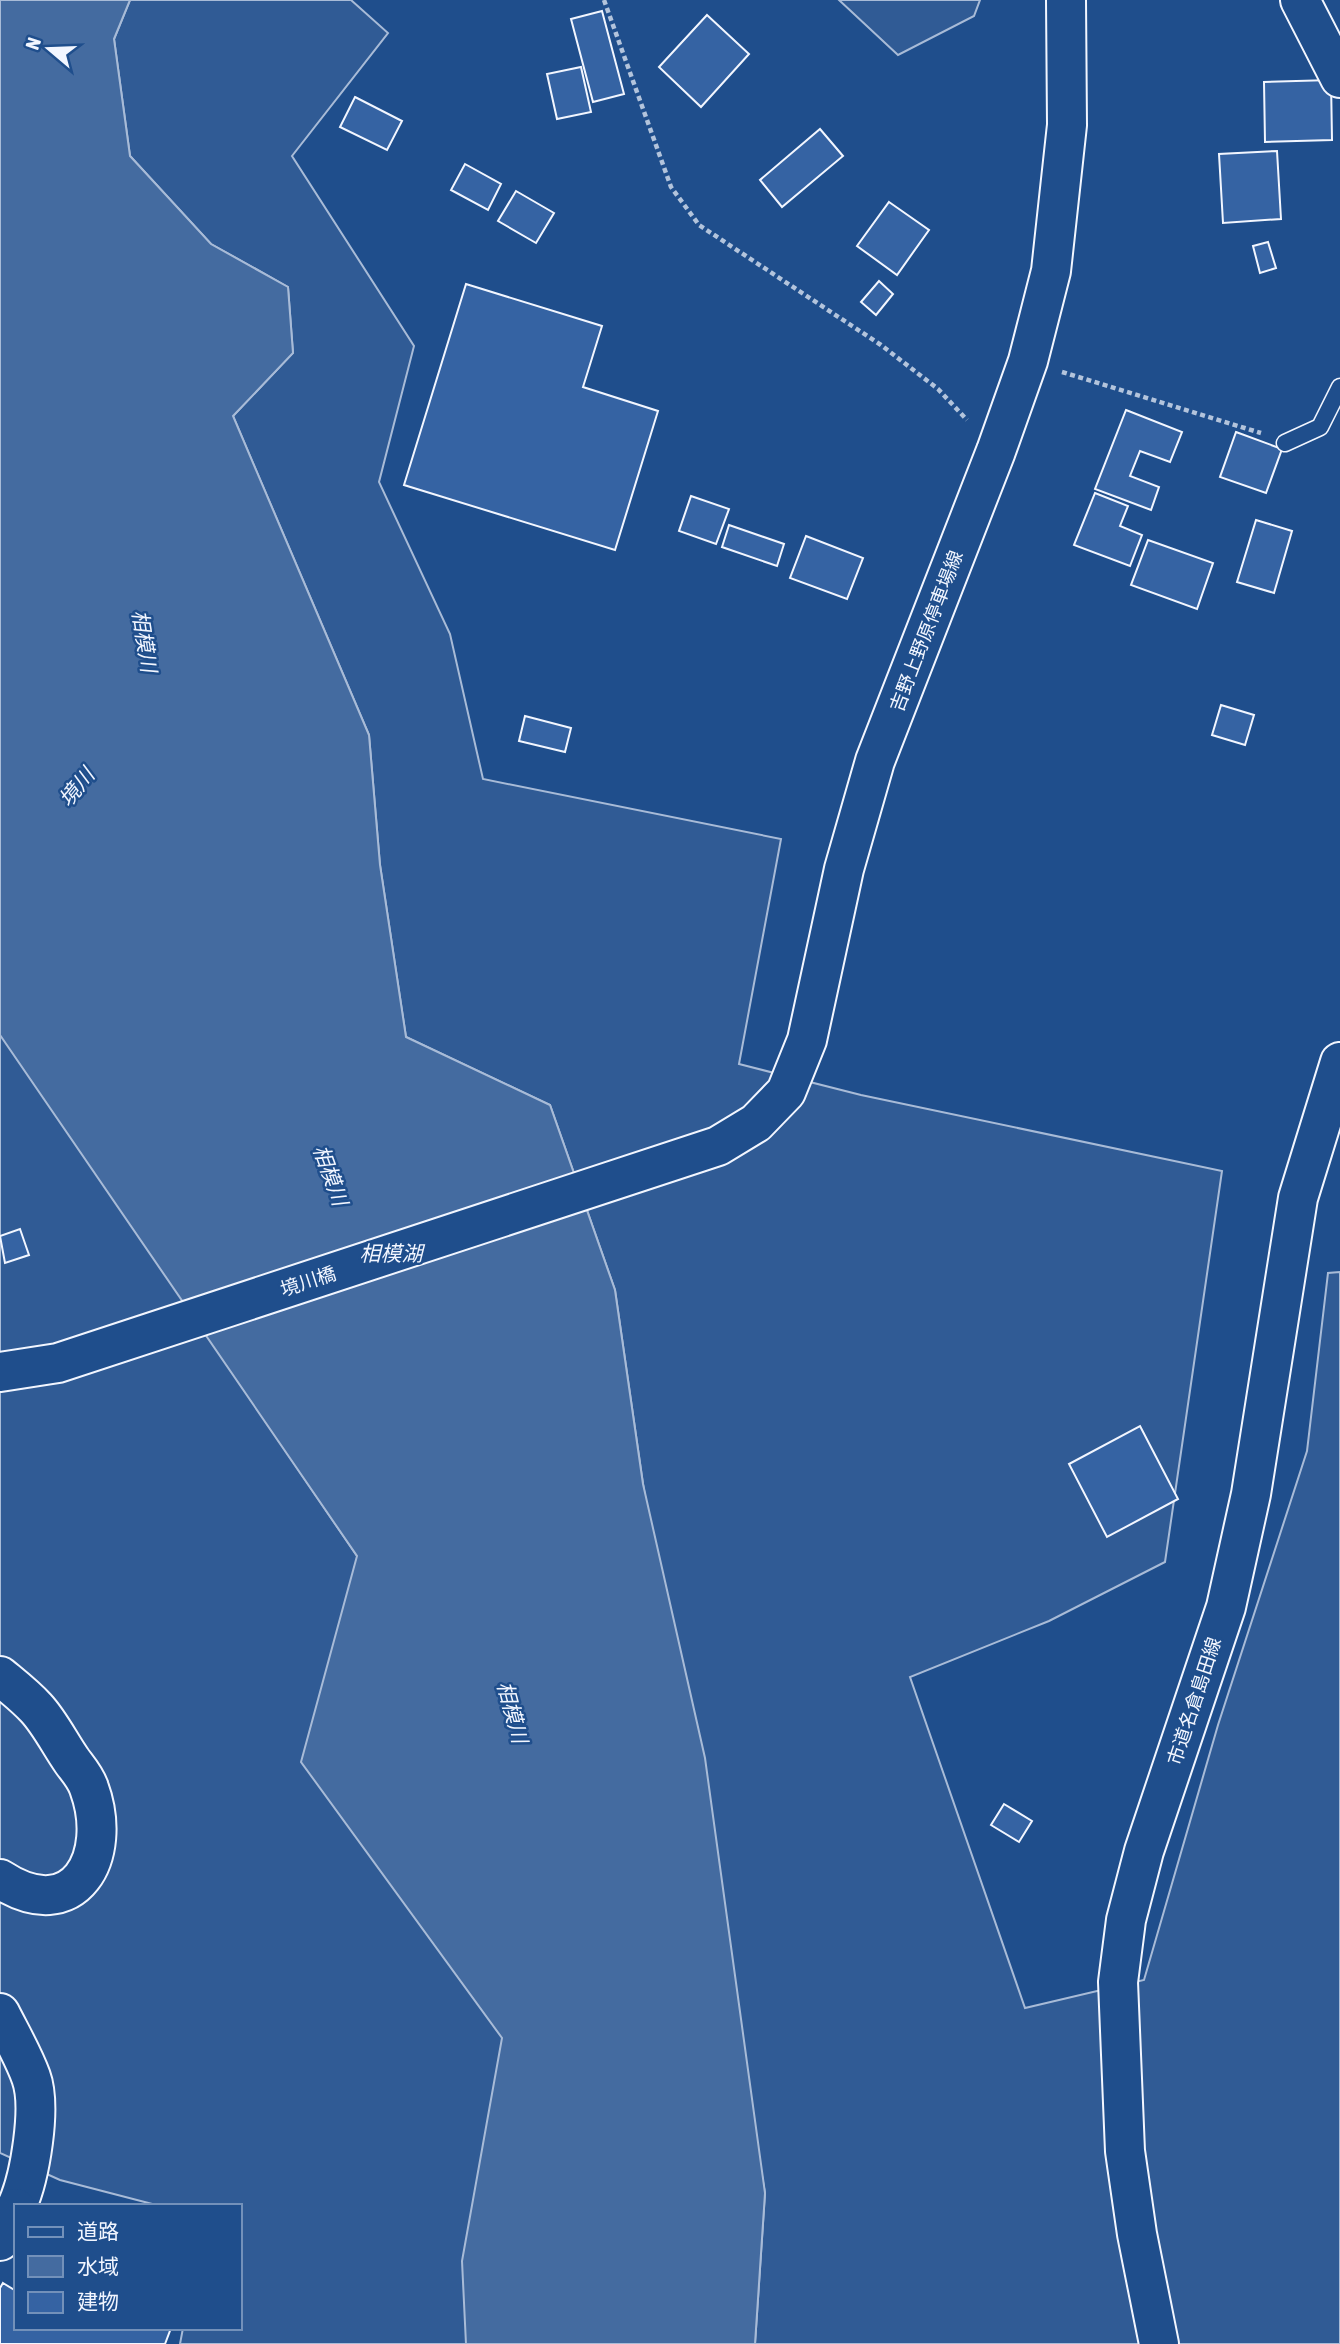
<svg xmlns="http://www.w3.org/2000/svg" width="1340" height="2344" viewBox="0 0 1340 2344" font-family="'Asap Condensed','Noto Sans JP',sans-serif">
  <style>
    .built { fill: #305b95; stroke: #a8bbd7; stroke-width: 2 }
    .water { fill: #446ba0; stroke: #a8bbd7; stroke-width: 2 }
    .building { fill: #3563a3; stroke: #f2f6ff; stroke-width: 2 }
    .lines { fill: none; stroke-linecap: round; stroke-linejoin: round }
    .lane-casing { stroke: #f2f6ff; stroke-width: 19 }
    .secondary-casing { stroke: #f2f6ff; stroke-width: 42 }
    .path { stroke: #b3c4dc; stroke-width: 4.5; stroke-dasharray: 5 3.5; stroke-linecap: butt }
    .lane { stroke: #1f4e8c; stroke-width: 16 }
    .secondary { stroke: #1f4e8c; stroke-width: 38 }
    .labels { text-anchor: middle; dominant-baseline: central; stroke-width: 5; stroke-linejoin: round; paint-order: stroke }
    .street-label { font-size: 19px; fill: #f2f6ff; stroke: #1f4e8c }
    .water-label { font-size: 21px; font-style: italic; fill: #f2f6ff; stroke: #1f4e8c }
  </style>
  <rect width="100%" height="100%" fill="#1f4e8c"/>
  <!-- built -->
  <g class="built">
    <path d="M130 0H351L388 33 292 156 414 346 379 482 450 634 483 779 781 839 739 1064 861 1095 1222 1171 1165 1562 1049 1621 910 1677 1025 2008 1144 1980 1218 1725 1307 1451 1328 1273 1340 1272V2344H755L765 2193 643 1484 615 1290 550 1105 406 1037 380 865 369 735 233 416 293 353 288 287 211 244 130 156 114 39Z"/>
    <path d="M839 0H980L974 16 898 55Z"/>
    <path d="M0 1031 357 1556 531 1906 491 2344H180L183 2328H240V2206H160L60 2180 0 2153Z"/>
  </g>
  <!-- water -->
  <path class="water" d="M0 0H130L114 39 130 156 211 244 288 287 293 353 233 416 369 735 380 865 406 1037 550 1105 615 1290 643 1484 705 1758 765 2193 755 2344H466L462 2261 502 2038 301 1762 357 1556 0 1035Z"/>
  <!-- building -->
  <g class="building">
    <path d="M602 11 624 94 593 102 571 19Z"/>
    <path d="M707 15 749 54 701 107 659 67Z"/>
    <path d="M581 67 591 112 557 119 547 74Z"/>
    <path d="M1331 80 1332 140 1265 142 1264 82Z"/>
    <path d="M355 97 402 121 387 150 340 127Z"/>
    <path d="M820 129 843 156 782 207 760 180Z"/>
    <path d="M1277 151 1281 219 1223 223 1219 154Z"/>
    <path d="M465 164 501 184 488 210 451 190Z"/>
    <path d="M516 191 554 213 536 243 498 221Z"/>
    <path d="M889 202 929 230 897 275 857 246Z"/>
    <path d="M1268 242 1276 268 1260 273 1253 246Z"/>
    <path d="M879 281 893 294 876 315 861 302Z"/>
    <path d="M466 284 602 326 583 387 658 411 615 550 404 485Z"/>
    <path d="M1126 410 1182 432 1170 462 1140 451 1130 476 1159 487 1151 510 1095 489Z"/>
    <path d="M1236 432 1282 449 1266 493 1220 477Z"/>
    <path d="M1095 493 1128 506 1120 526 1142 535 1130 566 1074 545Z"/>
    <path d="M691 496 729 509 716 544 679 531Z"/>
    <path d="M1256 520 1292 531 1274 593 1237 582Z"/>
    <path d="M729 525 784 544 777 566 722 547Z"/>
    <path d="M806 536 863 558 847 599 790 578Z"/>
    <path d="M1148 540 1213 563 1197 609 1131 585Z"/>
    <path d="M1221 705 1254 715 1245 745 1212 735Z"/>
    <path d="M525 716 571 728 565 752 519 741Z"/>
    <path d="M20 1229 29 1255 5 1263 0 1236Z"/>
    <path d="M1140 1426 1178 1499 1107 1537 1069 1464Z"/>
    <path d="M1004 1804 1032 1821 1019 1842 991 1825Z"/>
    <path d="M3 2283 16 2291V2328H171L165 2344H0V2288Z"/>
  </g>
  <g class="lines">
    <defs>
      <path id="lane" d="M1285 443 1320 427 1340 387"/>
      <g id="secondary">
        <path d="M1300 0 1340 78"/>
        <path d="M0 1372 58 1363 718 1146 756 1123 786 1092 807 1040 844 869 875 761 996 451 1028 361 1051 271 1067 125 1066 0"/>
        <path d="M0 1676C12 1686 25 1696 36 1708 50 1723 60 1744 72 1761 78 1769 86 1778 89 1788 114 1856 75 1928 0 1879"/>
        <path d="M0 2013C10 2033 23 2055 31 2077 42 2107 30 2177 17 2206"/>
        <path d="M0 2241 16 2208"/>
        <path d="M1159 2344 1137 2234 1125 2151 1118 1982 1126 1920 1144 1851 1226 1607 1251 1494 1298 1198 1340 1062"/>
      </g>
    </defs>
    <!-- lane casing -->
    <use href="#lane" class="lane-casing"/>
    <!-- secondary casing -->
    <use href="#secondary" class="secondary-casing"/>
    <!-- path -->
    <g class="path">
      <path d="M604 0 671 187 699 225 881 345 938 389 967 420"/>
      <path d="M1062 372 1261 433"/>
    </g>
    <!-- lane -->
    <use href="#lane" class="lane"/>
    <!-- secondary -->
    <use href="#secondary" class="secondary"/>
  </g>
  <g class="labels">
    <!-- street labels -->
    <g class="street-label">
      <text transform="translate(926 631) rotate(-69)">吉野上野原停車場線</text>
      <text transform="translate(308 1281) rotate(-18)">境川橋</text>
      <text transform="translate(1194 1701) rotate(-72)">市道名倉島田線</text>
    </g>
    <!-- water labels -->
    <g class="water-label">
      <text transform="translate(145 641) rotate(81)">相模川</text>
      <text transform="translate(76 787) rotate(-51)">境川</text>
      <text transform="translate(331 1175) rotate(70)">相模川</text>
      <text x="391" y="1253">相模湖</text>
      <text transform="translate(513 1712) rotate(75)">相模川</text>
    </g>
  </g>
  <!-- legend -->
  <rect x="14" y="2204" width="228" height="126" fill="#1f4e8c" stroke="#7391ba" stroke-width="2"/>
  <rect x="28" y="2227" width="35" height="10" fill="#1f4e8c" stroke="#7391ba" stroke-width="2"/>
  <text x="77" y="2239" font-size="21" fill="#f2f6ff">道路</text>
  <rect x="28" y="2256" width="35" height="21" fill="#446ba0" stroke="#7391ba" stroke-width="2"/>
  <text x="77" y="2274" font-size="21" fill="#f2f6ff">水域</text>
  <rect x="28" y="2292" width="35" height="21" fill="#3563a3" stroke="#7391ba" stroke-width="2"/>
  <text x="77" y="2309" font-size="21" fill="#f2f6ff">建物</text>
  <!-- north arrow -->
  <g transform="translate(49 49) rotate(289)" stroke="#1f4e8c" stroke-width="5" paint-order="stroke">
  <path d="M0-5L12 26L0 18L-12 26Z" fill="#f2f6ff"/>
  <text y="-10" font-size="19" font-weight="bold" text-anchor="middle" fill="#f2f6ff">N</text>
  </g>
</svg>
